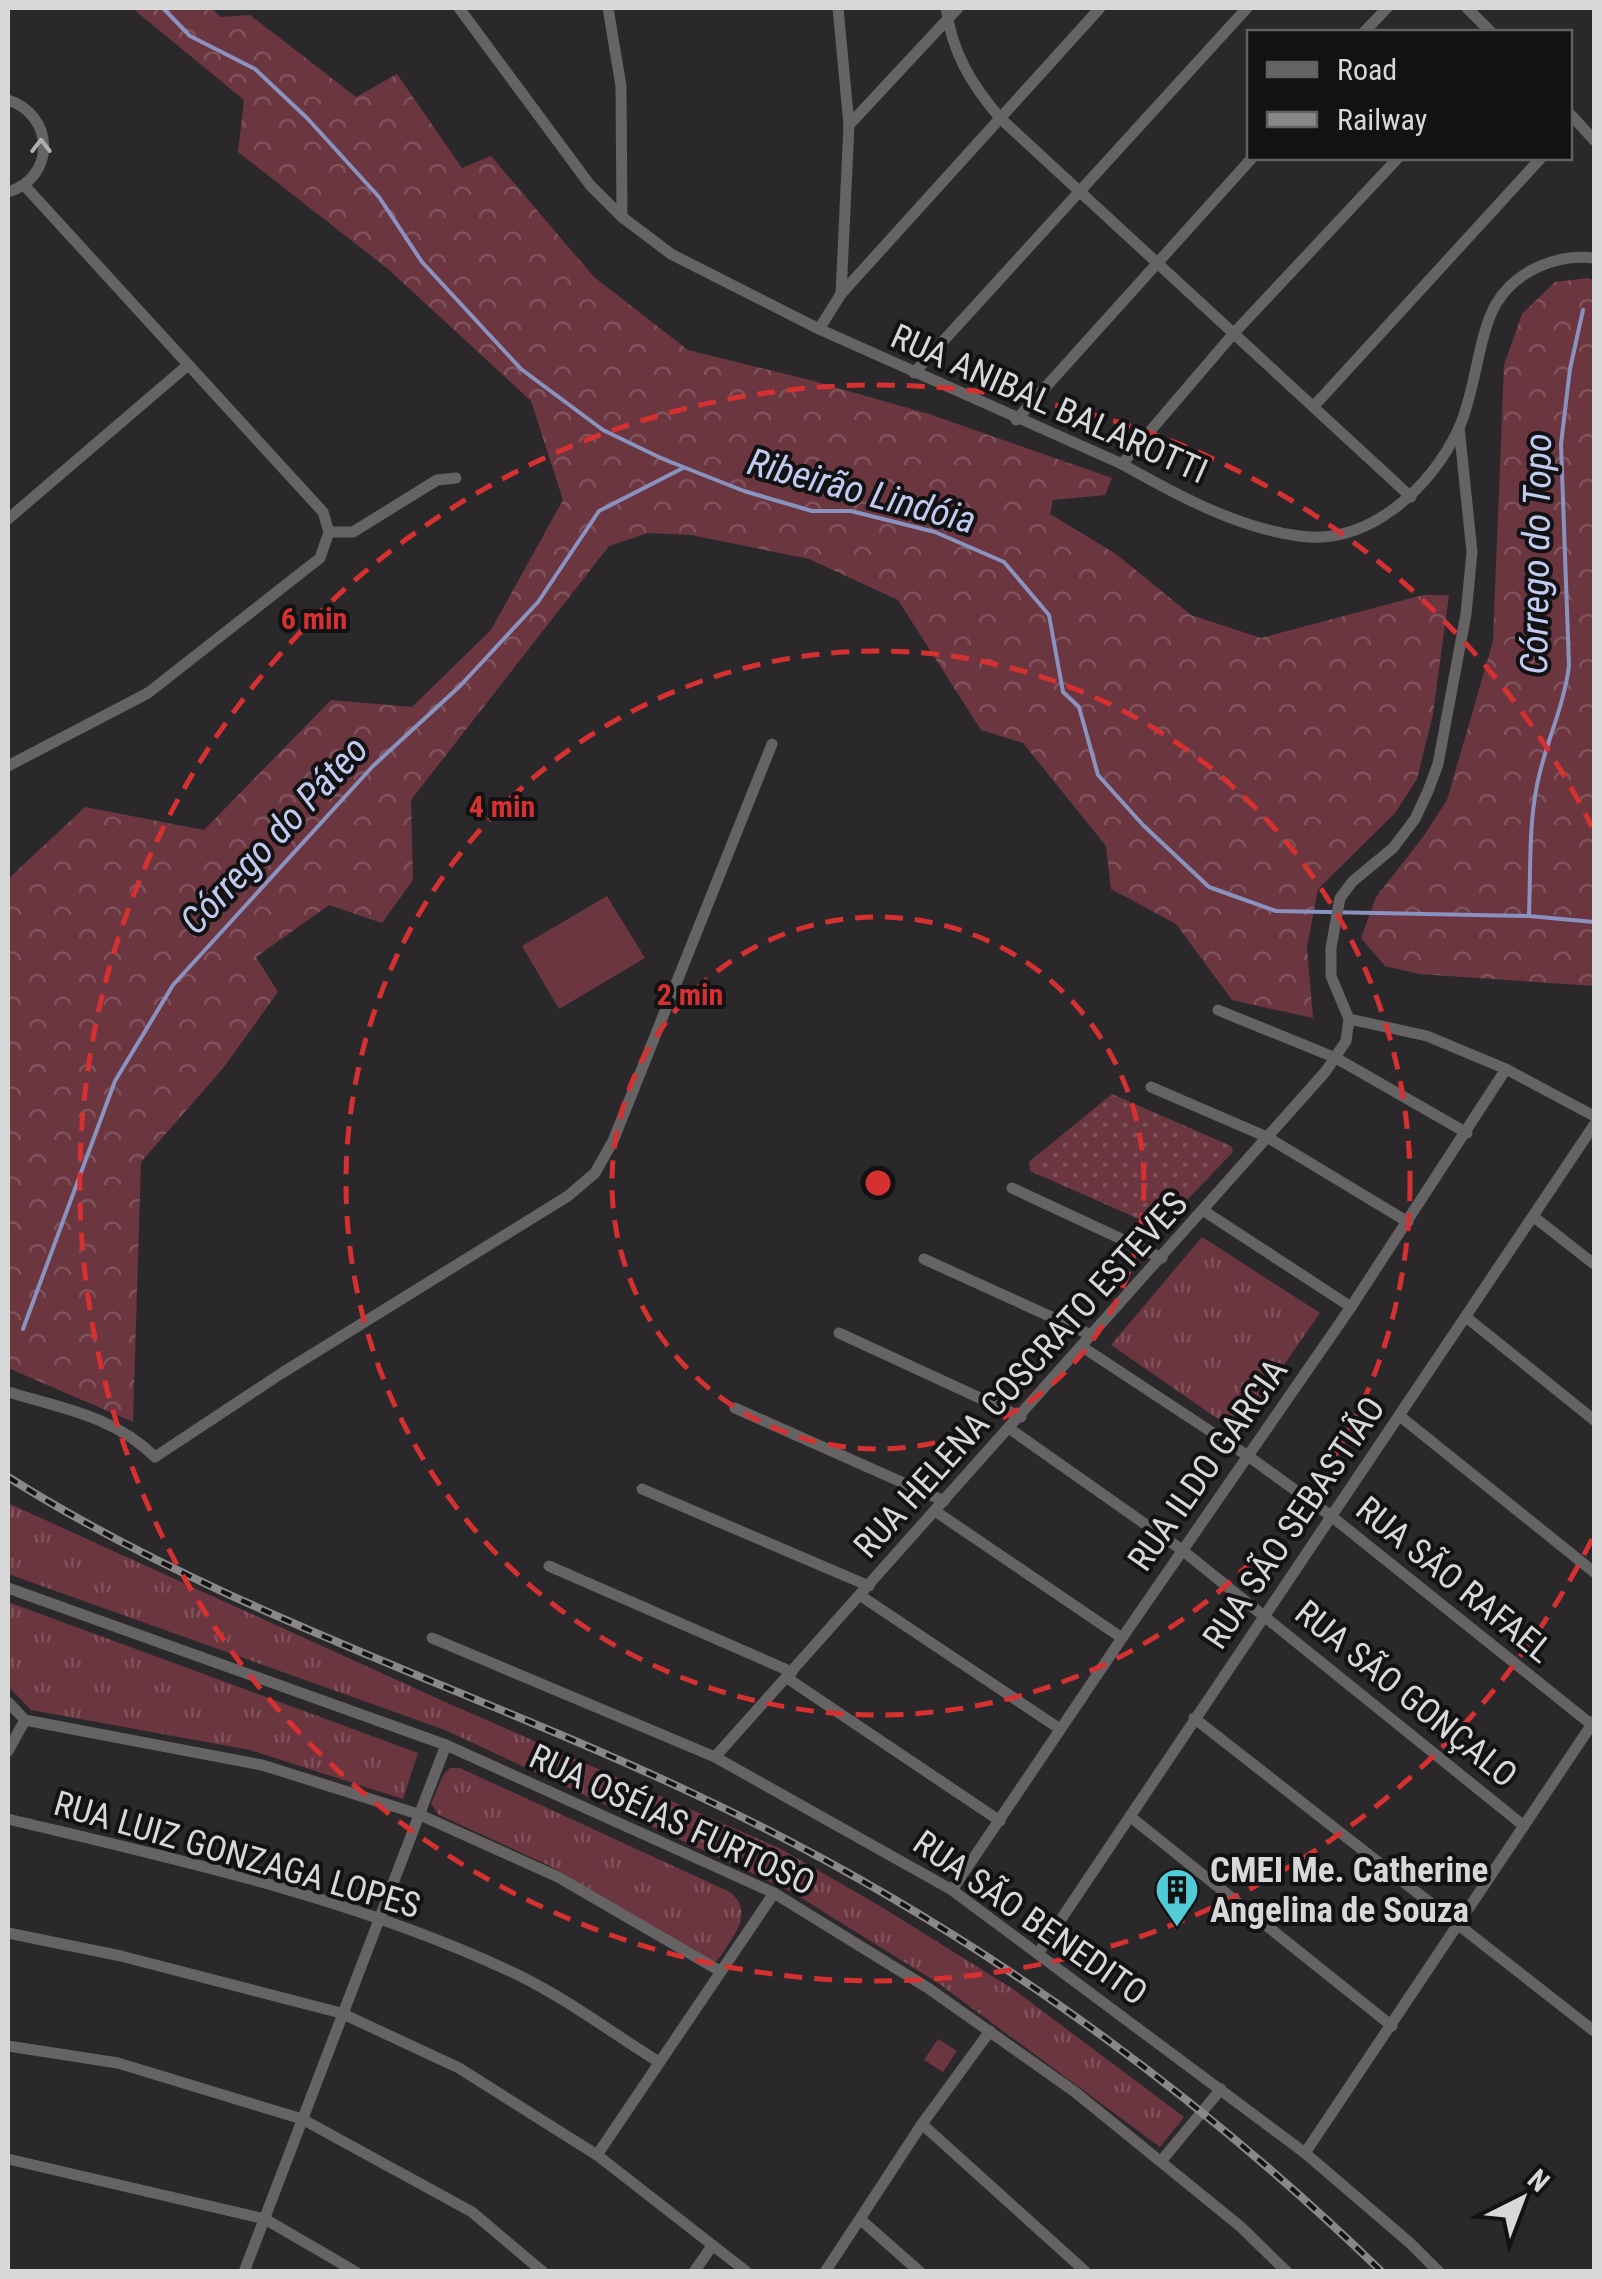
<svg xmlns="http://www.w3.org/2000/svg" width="1602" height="2279" viewBox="0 0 1602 2279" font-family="'Roboto Condensed',sans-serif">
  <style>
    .grass { fill: url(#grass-tufts) }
    .forest { fill: url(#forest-crowns) }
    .park { fill: url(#park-dots) }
    .pitch { fill: #6b3640 }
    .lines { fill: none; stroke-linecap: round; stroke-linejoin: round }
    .stream { stroke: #8a92c0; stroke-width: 4 }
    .minor { stroke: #656364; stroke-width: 11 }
    .rail-casing { stroke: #898789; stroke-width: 8 }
    .rail { stroke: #121113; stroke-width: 4; stroke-dasharray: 11; stroke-linecap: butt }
    .oneway { stroke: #b0afb0 }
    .ring { fill: none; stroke: #d63131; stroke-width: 5; stroke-dasharray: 18 12 }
    .labels { text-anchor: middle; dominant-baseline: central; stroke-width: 8; stroke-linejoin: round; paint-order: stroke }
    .street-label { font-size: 35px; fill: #d9d8d9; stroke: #121113 }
    .poi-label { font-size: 35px; font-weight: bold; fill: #d9d8d9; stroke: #121113; text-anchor: start }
    .water-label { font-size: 38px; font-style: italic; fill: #c2caf0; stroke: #121113 }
    .centre { fill: #d63131; stroke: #121113; stroke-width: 5 }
    .ring-label { font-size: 30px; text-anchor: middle; font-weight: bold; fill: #d63131; stroke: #121113; stroke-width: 8; stroke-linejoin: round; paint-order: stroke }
  </style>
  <defs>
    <pattern id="grass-tufts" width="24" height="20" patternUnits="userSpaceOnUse" patternTransform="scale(2.5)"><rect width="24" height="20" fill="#6b3640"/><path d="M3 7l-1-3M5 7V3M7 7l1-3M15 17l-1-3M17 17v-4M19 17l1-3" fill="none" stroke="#80525b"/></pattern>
    <pattern id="forest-crowns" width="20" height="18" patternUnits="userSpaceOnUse" patternTransform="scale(2.5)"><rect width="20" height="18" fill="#6b3640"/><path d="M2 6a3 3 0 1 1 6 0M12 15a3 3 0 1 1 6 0" fill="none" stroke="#80525b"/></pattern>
    <pattern id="park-dots" width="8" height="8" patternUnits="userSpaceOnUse" patternTransform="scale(2.5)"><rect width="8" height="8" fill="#6b3640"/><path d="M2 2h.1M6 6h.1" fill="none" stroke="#80525b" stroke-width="1.8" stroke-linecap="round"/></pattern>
  </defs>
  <rect width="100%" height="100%" fill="#2b282b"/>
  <!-- grass -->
  <g class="grass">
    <path d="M1202 1237 1320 1313 1237 1432 1111 1345Z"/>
    <path d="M8 1503 443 1701 781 1849 880 1906 1013 1989 1184 2117 1160 2147 938 1983 790 1891 445 1730 8 1574Z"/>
    <path d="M8 1602 418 1753 403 1799 250 1750 31 1710 8 1686Z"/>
    <path d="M450 1768H460L730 1892C755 1913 734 1935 720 1957L715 1962 704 1958 550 1866 439 1815 431 1804 443 1775Z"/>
  </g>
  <!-- forest -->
  <g class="forest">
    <path d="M132 8H211L221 17 250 15 356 97 397 74 462 168 491 156 594 277 688 350 810 380 929 414 1112 478 1105 495 1053 500 1050 514 1116 554 1191 615 1261 638 1423 595H1449L1433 714 1417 779 1395 813 1318 889 1307 947 1313 1018 1232 1000 1176 924 1111 889 1106 846 1023 743 981 730 898 600 809 559 691 535 648 533 609 546 411 800 413 880 382 923 329 905 256 957 278 992 224 1067 141 1162 133 1422 8 1368V879L85 807 204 830 331 700 412 707 491 630 563 500 531 401 388 269 238 152 244 100Z"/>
    <path d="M1588 278 1594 280V986L1419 974 1385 966 1361 938 1376 897 1423 837 1447 800 1493 641 1504 365 1522 314 1555 282Z"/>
  </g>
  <!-- park -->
  <path class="park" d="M1112 1094 1231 1146 1233 1152 1162 1226H1155L1030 1171 1029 1162Z"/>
  <!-- pitch -->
  <g class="pitch">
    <path d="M607 896 645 958 559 1009 522 946Z"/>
    <path d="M938 2039 957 2051 943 2072 924 2060Z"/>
  </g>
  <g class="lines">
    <!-- stream -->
    <g class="stream">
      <path d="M163 8 190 36 255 69 307 118 379 197 422 262 521 369 603 430 663 459 744 491 812 511H851L935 532 1004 562 1049 615 1063 692 1079 707 1098 775 1143 825 1209 887 1276 911 1529 916 1594 922"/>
      <path d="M1529 914C1531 867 1528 818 1540 772 1549 736 1564 704 1569 666L1561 444 1570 369 1583 310"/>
      <path d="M23 1329 115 1081 173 985 373 766 460 686 538 602 599 511 683 468"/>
    </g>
    <!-- minor -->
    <g class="minor">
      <path d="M459 8 590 185 622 217 671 254 819 329 1122 464C1175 494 1237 528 1299 536 1370 546 1431 487 1459 428 1476 390 1478 335 1496 304 1516 270 1557 254 1594 258"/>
      <path d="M608 8 621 86 622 217"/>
      <path d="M946 8C952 52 971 84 1000 118L1411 497"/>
      <path d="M1467 8 1491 32"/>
      <path d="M1364 32 1387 8"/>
      <path d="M8 100C55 115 56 178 8 192"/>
      <path d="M1570 114 1594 140"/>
      <path d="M849 125 958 8"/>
      <path d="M24 185 323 512 329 532"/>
      <path d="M841 294 1100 8"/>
      <path d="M819 329 841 294 849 125 838 8"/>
      <path d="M914 373 1247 8"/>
      <path d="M1314 406 1541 158"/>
      <path d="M1016 420 1252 158"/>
      <path d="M1122 464 1234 333 1398 158"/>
      <path d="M8 519 188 365"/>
      <path d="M329 532H353L437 480 456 478"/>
      <path d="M8 766 148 693 320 558 329 532"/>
      <path d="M1218 1010 1336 1058 1467 1133"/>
      <path d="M1349 1019 1331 976V948L1340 898 1353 881 1393 848 1415 819 1428 791 1438 764 1466 614 1472 552 1459 427"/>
      <path d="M1349 1019 1427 1036 1506 1069 1594 1116"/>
      <path d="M1151 1087 1267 1137 1408 1222"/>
      <path d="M1012 1188 1162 1258"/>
      <path d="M1204 1211 1351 1307"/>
      <path d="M1534 1217 1594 1264"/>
      <path d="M924 1259 1091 1335"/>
      <path d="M1466 1317 1594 1420"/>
      <path d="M839 1333 1021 1417"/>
      <path d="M1081 1346 1248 1456 1331 1516 1592 1725"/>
      <path d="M8 1392C61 1408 114 1416 155 1457L282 1373 568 1196 595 1173 613 1141 772 744"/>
      <path d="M735 1408 944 1501"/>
      <path d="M1401 1417 1594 1572"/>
      <path d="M1010 1429 1182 1550 1524 1826"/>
      <path d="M642 1489 869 1586"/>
      <path d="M935 1511 1122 1638"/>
      <path d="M549 1566 792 1672"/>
      <path d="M8 1588 446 1745 774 1893 928 1988 1075 2092 1241 2227 1287 2272"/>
      <path d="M861 1596 1060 1729"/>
      <path d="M432 1638 715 1757 952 1890 1305 2153 1410 2243 1439 2272"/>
      <path d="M787 1678 1000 1821"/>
      <path d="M8 1702 25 1720 262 1765 418 1814 558 1877 720 1971"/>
      <path d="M1194 1718 1594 2031"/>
      <path d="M8 1751 25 1720"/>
      <path d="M715 1757 1326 1071 1346 1041 1349 1019"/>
      <path d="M1132 1818 1392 2026"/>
      <path d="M8 1819C179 1860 356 1898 516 1974 566 1998 612 2033 659 2062"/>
      <path d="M952 1890 1122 1638 1351 1307 1506 1069"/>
      <path d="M8 1933 121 1956 341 2013 459 2068 597 2155 747 2272"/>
      <path d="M1039 1952 1594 1125"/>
      <path d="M8 2046 118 2063 302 2119 472 2212 543 2272"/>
      <path d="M922 2124 1086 2272"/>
      <path d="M1305 2153 1594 1721"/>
      <path d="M597 2155 774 1893"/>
      <path d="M8 2159 265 2219 356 2272"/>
      <path d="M1162 2160 1221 2089"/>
      <path d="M861 2220 920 2272"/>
      <path d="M244 2272 446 1745"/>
      <path d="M694 2272 712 2246"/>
      <path d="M825 2272 922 2124 990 2031"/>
    </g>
    <defs>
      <path id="rail" d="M8 1477C221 1611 464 1686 692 1793 947 1912 1180 2076 1382 2272"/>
    </defs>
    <!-- rail casing -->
    <use href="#rail" class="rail-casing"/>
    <!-- rail -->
    <use href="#rail" class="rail"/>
  </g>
  <!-- one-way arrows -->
  <defs><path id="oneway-chevron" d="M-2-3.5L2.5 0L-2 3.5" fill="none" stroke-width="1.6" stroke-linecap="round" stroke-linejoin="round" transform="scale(2.5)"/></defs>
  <use class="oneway" href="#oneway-chevron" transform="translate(41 146) rotate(-90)"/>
  <!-- distance rings -->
  <g class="ring">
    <circle cx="878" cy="1183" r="266"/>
    <circle cx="878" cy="1183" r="532"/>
    <path d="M1592 1539A798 798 0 1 1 1592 827"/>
  </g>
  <!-- icons -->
  <defs>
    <symbol id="building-pin" viewBox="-11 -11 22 30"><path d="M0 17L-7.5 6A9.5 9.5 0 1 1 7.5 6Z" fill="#52cbd8" stroke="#121113"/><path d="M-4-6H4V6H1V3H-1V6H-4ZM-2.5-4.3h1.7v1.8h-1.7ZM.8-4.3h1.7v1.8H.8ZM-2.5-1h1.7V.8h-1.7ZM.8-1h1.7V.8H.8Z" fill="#111"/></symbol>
  </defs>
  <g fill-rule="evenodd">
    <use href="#building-pin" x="1152" y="1865" width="50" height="68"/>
  </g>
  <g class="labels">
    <!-- street labels -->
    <g class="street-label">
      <text transform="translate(1049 404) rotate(24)">RUA ANIBAL BALAROTTI</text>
      <text transform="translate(1021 1375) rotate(-48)">RUA HELENA COSCRATO ESTEVES</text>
      <text transform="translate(1208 1465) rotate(-55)">RUA ILDO GARCIA</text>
      <text transform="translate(1294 1523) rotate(-56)">RUA SÃO SEBASTIÃO</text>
      <text transform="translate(1454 1580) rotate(39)">RUA SÃO RAFAEL</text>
      <text transform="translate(1406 1694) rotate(39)">RUA SÃO GONÇALO</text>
      <text transform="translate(672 1820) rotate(25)">RUA OSÉIAS FURTOSO</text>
      <text transform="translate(237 1855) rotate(16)">RUA LUIZ GONZAGA LOPES</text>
      <text transform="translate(1030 1918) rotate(35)">RUA SÃO BENEDITO</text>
    </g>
    <!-- poi labels -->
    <g class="poi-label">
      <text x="1210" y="1870">CMEI Me. Catherine<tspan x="1210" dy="40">Angelina de Souza</tspan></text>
    </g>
    <!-- water labels -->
    <g class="water-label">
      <text transform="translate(862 491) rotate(15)">Ribeirão Lindóia</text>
      <text transform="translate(1536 554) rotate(-89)">Córrego do Topo</text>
      <text transform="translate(274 835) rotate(-47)">Córrego do Páteo</text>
    </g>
  </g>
  <circle cx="878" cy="1183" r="15" class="centre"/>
  <g class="ring-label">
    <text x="314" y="629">6 min</text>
    <text x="502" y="817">4 min</text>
    <text x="690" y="1005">2 min</text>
  </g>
  <!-- border -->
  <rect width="1602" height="2279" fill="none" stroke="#d9d8d9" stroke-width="20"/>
  <!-- legend -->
  <rect x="1247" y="30" width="325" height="130" fill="#121113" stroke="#626162" stroke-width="2.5"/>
  <rect x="1267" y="62" width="50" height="15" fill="#656364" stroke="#626162" stroke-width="2.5"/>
  <text x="1337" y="80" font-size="30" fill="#d9d8d9">Road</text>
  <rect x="1267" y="112" width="50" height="15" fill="#898789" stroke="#626162" stroke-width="2.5"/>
  <text x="1337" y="130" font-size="30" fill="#d9d8d9">Railway</text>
  <!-- north arrow -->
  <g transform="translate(1522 2199) rotate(42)" stroke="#121113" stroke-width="8" paint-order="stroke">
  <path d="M0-8L18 38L0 25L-18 38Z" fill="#d9d8d9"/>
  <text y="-15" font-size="28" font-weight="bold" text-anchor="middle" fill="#d9d8d9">N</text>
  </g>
</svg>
